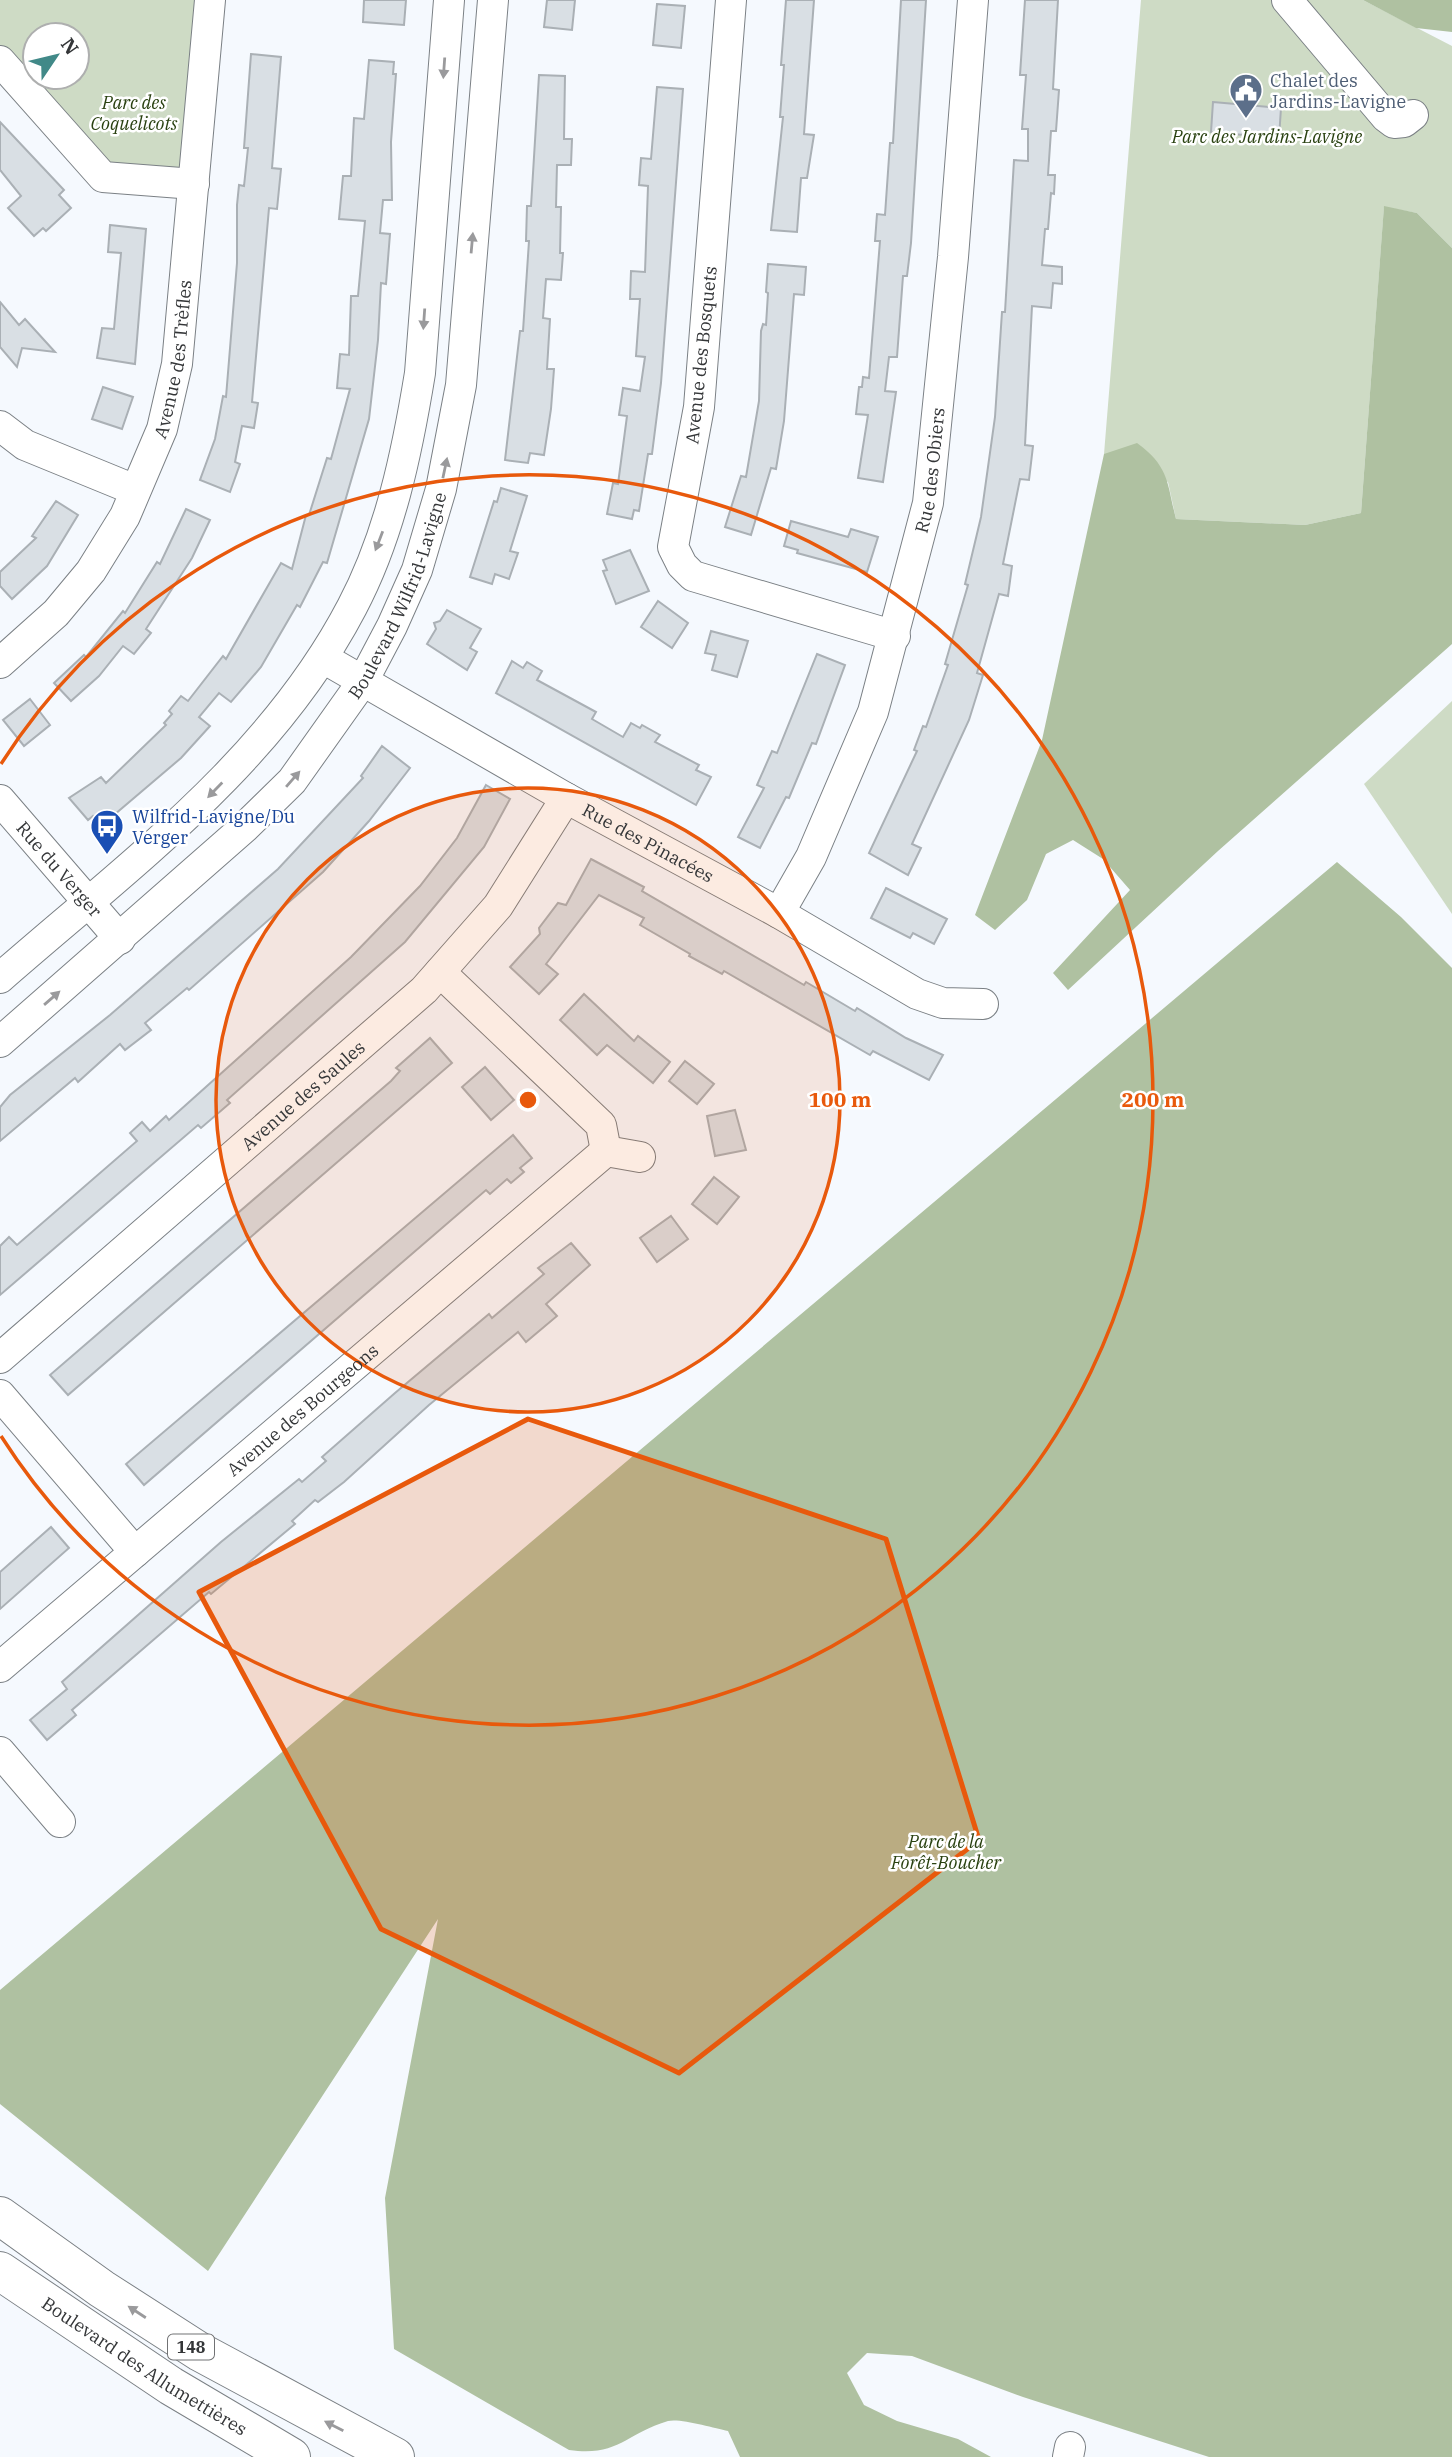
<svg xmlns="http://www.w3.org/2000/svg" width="1452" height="2457" viewBox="0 0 1452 2457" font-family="'IBM Plex Serif',serif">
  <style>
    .green { fill: #cedbc5; fill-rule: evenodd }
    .forest { fill: #afc1a1 }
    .building { fill: #d9dfe4; stroke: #aab0b5; stroke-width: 2 }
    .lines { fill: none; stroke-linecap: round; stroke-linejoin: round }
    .minor-casing { stroke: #7b8085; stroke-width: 32 }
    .highway-casing { stroke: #7b8085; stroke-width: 40 }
    .minor { stroke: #fff; stroke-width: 30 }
    .highway { stroke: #fff; stroke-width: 38 }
    .oneway { fill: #9a9a9c }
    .marked { fill: #e8590c; fill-opacity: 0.2; stroke: #e8590c; stroke-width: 5; stroke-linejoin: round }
    .ring { fill: none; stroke: #e8590c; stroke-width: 3.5 }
    .labels { text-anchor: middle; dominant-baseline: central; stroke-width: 5; stroke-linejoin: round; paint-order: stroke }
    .shield { fill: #fff; stroke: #717274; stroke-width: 2 }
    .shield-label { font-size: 16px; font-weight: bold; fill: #343638 }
    .service-label { font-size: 18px; fill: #4e5e75; stroke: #fff; text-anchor: start }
    .park-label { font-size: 18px; font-style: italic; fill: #294110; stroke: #fff }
    .street-label { font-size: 18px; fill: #343638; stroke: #fff }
    .transit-label { font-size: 18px; fill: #164399; stroke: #fff; text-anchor: start }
    .centre { fill: #e8590c; stroke: #fff; stroke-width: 3.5 }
    .ring-label { font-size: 21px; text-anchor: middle; font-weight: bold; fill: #e8590c; stroke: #fff; stroke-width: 5; stroke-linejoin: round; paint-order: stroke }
  </style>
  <rect width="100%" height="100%" fill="#f5f9fe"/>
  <!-- green -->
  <g class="green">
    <path d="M0 0H210L194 184 118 181 0 61ZM35 35H77V77H35Z"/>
    <path d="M1141 0H1363L1452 46V248L1417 213 1384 207 1361 513 1305 525 1176 519 1168 482 1104 454Z"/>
    <path d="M1452 701V914L1364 784Z"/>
  </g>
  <!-- forest -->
  <g class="forest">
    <path d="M1363 0H1452V32L1416 28Z"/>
    <path d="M1384 206 1417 213 1452 248V644L1218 851 1068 990 1053 973 1130 890 1103 859 1073 840 1046 854 1027 900 995 930 975 915 1042 740 1104 454 1137 443C1170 467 1167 484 1176 519L1305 525 1361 513Z"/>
    <path d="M1337 862 1401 917 1452 968V2457H1209L1023 2397 912 2356 867 2353 847 2373 864 2405 897 2421 958 2439 991 2457H740L728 2431C714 2428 680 2418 668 2421 625 2434 618 2457 569 2450L394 2349 385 2198 438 1919 208 2271 0 2104V1990Z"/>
  </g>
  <!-- building -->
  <g class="building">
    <path d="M364 0H406L404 25 363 22Z"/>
    <path d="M547 0H575L572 30 544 27Z"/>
    <path d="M786 0H814L804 134 814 135 807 178H801L797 232 771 230 783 117H780L784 65H781Z"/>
    <path d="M901 0H926L911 243 907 276H903L897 357H889L885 391 896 392 883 482 858 478 868 415 856 414 859 387H862L863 377 869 378 880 241H875L877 214 885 215 890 143H893Z"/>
    <path d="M1025 0H1058L1053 89 1059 90 1056 131H1051L1048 175H1055L1054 194 1051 193 1048 229H1045L1042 265 1062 267V284L1053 283 1051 308 1032 306 1025 445 1033 446 1029 480 1020 479 1003 564 1012 566 1008 596 999 594 977 673 983 675 969 720 912 844 921 848 908 875 869 853 917 751 914 750 923 726 926 727 948 665 945 664 968 585 965 584 981 517 995 417 1002 312H1005L1014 160 1028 161V129H1022L1026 75H1020Z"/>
    <path d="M657 4 685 6 681 48 653 45Z"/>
    <path d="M251 54 281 57 272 168 281 169 277 209 269 208 252 402 258 403 254 428 242 426 235 462 240 464 230 492 200 480 215 439 223 396 226 397 237 263V205L239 185 244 186 248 148H244Z"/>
    <path d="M369 60 394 62 393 74H396L391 142 392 200H383L380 233 390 234 386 284 381 283 378 340 369 419 327 563 323 562 300 607 297 605 261 667 231 702 219 693 199 717 210 726 181 758 101 826 93 816 88 820 69 798 101 777 106 783 166 725 164 723 172 714 169 711 181 696 188 701 223 656 226 659 281 563 292 569 306 515H309L327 458 331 459 350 389 337 388 340 354 349 355 351 296H358L365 221 339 219 343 176H351L354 118 364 119Z"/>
    <path d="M539 75 565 76 564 139H572L571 165H557L556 207H561L560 253H563L561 280 546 279 543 318 550 319 547 369H554L551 409 544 455 530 453 528 463 505 460 520 331H523L529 241H526L527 206H531Z"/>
    <path d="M657 87 683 89 661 383 652 454H648L639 511 634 510 632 519 607 514 613 483 618 484 627 416 619 415 623 388 640 391 645 357 636 356 640 299H630L631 271 645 272 648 186 639 185 641 158 651 159Z"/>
    <path d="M1213 102 1281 108 1279 138 1211 132Z"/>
    <path d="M0 122 64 190 59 195 71 208 46 231 43 228 34 236 8 208 21 196 0 170Z"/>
    <path d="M110 225 146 229 135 364 97 358 102 328 114 329 121 253 108 252Z"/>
    <path d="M768 264 806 267 804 295 794 294 784 421 776 469 771 468 751 535 725 527 741 476 746 477 759 401 761 331 763 324 766 325 768 293 766 292Z"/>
    <path d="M0 302 19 325 25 319 55 352 22 348 17 367 0 347Z"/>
    <path d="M103 387 133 397 122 429 92 419Z"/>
    <path d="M501 488 527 496 510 551 518 553 509 579 495 574 492 584 470 577 494 501 497 502Z"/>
    <path d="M56 501 78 515 47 566 12 599 0 586V572L36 538 32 536Z"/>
    <path d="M186 509 210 520 192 558 146 629 151 633 134 654 123 646 99 676 71 701 54 683 84 655 86 657 123 611 125 613 157 562 160 564Z"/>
    <path d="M791 521 848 537 851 529 878 537 867 572 797 553 798 550 784 546Z"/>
    <path d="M630 550 649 591 616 604 603 571 607 570 603 560Z"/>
    <path d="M658 601 688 623 672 648 641 627Z"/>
    <path d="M447 610 481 629 470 648 477 652 467 670 427 644 436 629 434 623 440 621Z"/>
    <path d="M711 631 748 641 737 677 712 670 716 655 705 653Z"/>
    <path d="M817 654 845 665 816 744 812 743 789 798 786 797 760 848 738 837 764 788 757 785 772 751 777 753Z"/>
    <path d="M512 661 523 668 527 662 542 671 537 680 596 712 592 719 623 737 631 723 640 728 642 725 660 735 655 742 699 765 696 770 711 777 696 805 496 693Z"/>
    <path d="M30 699 50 725 24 746 3 720Z"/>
    <path d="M382 746 410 768 369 821 323 872 189 990 187 988 145 1023 151 1030 125 1050 120 1044 78 1082 75 1078 0 1141V1107L10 1095 110 1015 278 869 363 778 361 776Z"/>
    <path d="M486 785 510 799 484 847 405 942 227 1100 230 1103 201 1128 198 1125 0 1295V1246L9 1237 17 1245 137 1141 130 1133 142 1122 150 1131 166 1116 169 1120 351 957 420 886 457 838Z"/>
    <path d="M591 859 644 887 642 891 804 985 806 982 855 1011 857 1008 906 1038 943 1055 929 1080 873 1051 870 1055 724 971 722 974 689 956 690 954 640 925 644 918 599 895 546 964 558 974 539 994 510 967 540 934 539 928 558 903 566 905Z"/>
    <path d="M886 888 947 919 934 944 913 933 910 938 871 918Z"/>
    <path d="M584 994 634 1041 638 1036 670 1062 653 1083 607 1045 597 1055 560 1020Z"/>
    <path d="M430 1038 452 1063 68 1395 50 1375 391 1081 400 1071 396 1068Z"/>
    <path d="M685 1061 714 1084 697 1104 669 1081Z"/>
    <path d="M485 1067 514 1100 491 1120 462 1087Z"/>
    <path d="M735 1110 746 1150 715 1156 707 1116Z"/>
    <path d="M513 1135 532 1158 520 1168 524 1172 511 1183 507 1179 490 1194 486 1190 144 1485 126 1464Z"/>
    <path d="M714 1177 739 1197 717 1224 692 1204Z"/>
    <path d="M671 1216 688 1239 657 1262 640 1238Z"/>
    <path d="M571 1243 590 1265 546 1304 557 1316 526 1342 518 1332 429 1405 344 1482 318 1502 315 1500 292 1521 295 1524 211 1594 209 1592 72 1710 76 1715 47 1740 30 1720 67 1689 62 1682 221 1542 299 1479 302 1482 326 1461 322 1457 395 1393 489 1314 492 1318 544 1274 538 1268Z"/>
    <path d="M51 1527 69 1548 0 1609V1572Z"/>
  </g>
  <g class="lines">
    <defs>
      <g id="minor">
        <path d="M731 0 699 407 673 547 682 565 693 576 895 636"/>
        <path d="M1287 0 1386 117 1394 123 1404 122 1413 115"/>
        <path d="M0 61 103 177 194 184"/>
        <path d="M0 426 25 445 135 490"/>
        <path id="s1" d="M323 658 566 798 779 913 917 994 943 1003 983 1004"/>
        <path id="s2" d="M0 663 56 613 91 571 125 516 162 429 177 364 210 0"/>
        <path id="s3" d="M0 800 120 939"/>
        <path id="s4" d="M779 913 811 857 873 712 928 503 953 257 973 0"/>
        <path d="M440 972 601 1125 606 1151"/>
        <path d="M0 978C129 865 271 762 352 607 390 535 407 453 420 373L449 0"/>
        <path id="s5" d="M0 1042 244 828 292 781 363 681 392 626 417 570 441 489 461 385 493 0"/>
        <path d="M606 1151 640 1157"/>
        <path id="s6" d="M0 1358 424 990 498 906 566 798"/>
        <path d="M0 1395 135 1552"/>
        <path id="s7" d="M0 1667 606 1151"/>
        <path d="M0 1752 60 1822"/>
        <path d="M1068 2457 1070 2447"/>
      </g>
      <g id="highway">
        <path d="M0 2216 102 2289 200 2352 395 2457"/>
        <path id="s8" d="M0 2271 171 2386 291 2457"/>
      </g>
    </defs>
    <!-- minor casing -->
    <use href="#minor" class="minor-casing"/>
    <!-- highway casing -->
    <use href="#highway" class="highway-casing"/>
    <!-- minor -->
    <use href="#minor" class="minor"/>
    <!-- highway -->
    <use href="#highway" class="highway"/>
  </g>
  <!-- one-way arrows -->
  <defs><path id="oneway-solid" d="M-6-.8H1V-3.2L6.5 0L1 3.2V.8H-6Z" transform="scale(1.75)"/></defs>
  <g class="oneway">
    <use href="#oneway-solid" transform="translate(444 68) rotate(94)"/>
    <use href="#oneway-solid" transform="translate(472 243) rotate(-85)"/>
    <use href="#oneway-solid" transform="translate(424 319) rotate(94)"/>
    <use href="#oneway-solid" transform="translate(445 468) rotate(-78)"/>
    <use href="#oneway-solid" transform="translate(379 541) rotate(111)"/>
    <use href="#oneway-solid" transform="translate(293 779) rotate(-49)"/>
    <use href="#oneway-solid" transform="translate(215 790) rotate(134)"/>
    <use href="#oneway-solid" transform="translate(52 998) rotate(-41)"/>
    <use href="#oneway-solid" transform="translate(137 2312) rotate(-147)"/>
    <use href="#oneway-solid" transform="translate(334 2426) rotate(-153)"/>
  </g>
  <!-- marked area -->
  <path class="marked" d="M528 1419 886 1539 979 1840 679 2073 381 1929 199 1592Z"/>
  <!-- distance rings -->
  <circle cx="528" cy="1100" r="312" fill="#e8590c" fill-opacity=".12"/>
  <g class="ring">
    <circle cx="528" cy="1100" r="312"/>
    <path d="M1 764A625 625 0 1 1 1 1436"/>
  </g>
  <!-- icons -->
  <defs>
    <symbol id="civic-pin" viewBox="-11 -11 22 30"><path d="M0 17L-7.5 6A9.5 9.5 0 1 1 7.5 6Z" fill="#5c6f8a" stroke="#fff"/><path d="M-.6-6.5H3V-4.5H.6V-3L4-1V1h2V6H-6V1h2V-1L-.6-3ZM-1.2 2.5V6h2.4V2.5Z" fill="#fff"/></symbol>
    <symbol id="bus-pin" viewBox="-11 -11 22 30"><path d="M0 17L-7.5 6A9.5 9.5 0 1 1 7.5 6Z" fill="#1a4fb4" stroke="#fff"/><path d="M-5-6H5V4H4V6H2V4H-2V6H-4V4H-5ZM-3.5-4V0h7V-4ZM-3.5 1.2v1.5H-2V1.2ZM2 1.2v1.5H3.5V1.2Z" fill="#fff"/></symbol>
  </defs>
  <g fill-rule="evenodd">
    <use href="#civic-pin" x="1227" y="71" width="38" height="52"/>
    <use href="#bus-pin" x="88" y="807" width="38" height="52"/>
  </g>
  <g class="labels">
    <!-- shield labels -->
    <rect class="shield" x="168" y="2334.5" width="46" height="25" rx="5"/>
    <g class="shield-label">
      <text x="191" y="2347">148</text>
    </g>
    <!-- service labels -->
    <g class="service-label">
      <text x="1270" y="80">Chalet des<tspan x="1270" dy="21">Jardins-Lavigne</tspan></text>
    </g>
    <!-- park labels -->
    <g class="park-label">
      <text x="134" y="102">Parc des<tspan x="134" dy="21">Coquelicots</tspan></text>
      <text x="1267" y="136">Parc des Jardins-Lavigne</text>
      <text x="946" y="1841">Parc de la<tspan x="946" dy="21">Forêt-Boucher</tspan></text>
    </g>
    <!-- street labels -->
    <g class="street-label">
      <text transform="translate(701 355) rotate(-84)">Avenue des Bosquets</text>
      <text stroke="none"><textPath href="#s2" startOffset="360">Avenue des Trèfles</textPath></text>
      <text stroke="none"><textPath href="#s4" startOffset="471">Rue des Obiers</textPath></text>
      <text stroke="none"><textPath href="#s5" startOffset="607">Boulevard Wilfrid-Lavigne</textPath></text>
      <text stroke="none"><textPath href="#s1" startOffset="374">Rue des Pinacées</textPath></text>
      <text stroke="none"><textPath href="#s3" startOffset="91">Rue du Verger</textPath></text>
      <text stroke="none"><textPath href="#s6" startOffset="401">Avenue des Saules</textPath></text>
      <text stroke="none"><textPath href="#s7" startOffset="397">Avenue des Bourgeons</textPath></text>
      <text stroke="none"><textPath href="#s8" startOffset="173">Boulevard des Allumettières</textPath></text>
    </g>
    <!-- transit labels -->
    <g class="transit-label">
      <text x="132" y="816">Wilfrid-Lavigne/Du<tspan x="132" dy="21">Verger</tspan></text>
    </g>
  </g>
  <circle cx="528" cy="1100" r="10" class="centre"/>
  <g class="ring-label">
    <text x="840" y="1107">100 m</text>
    <text x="1153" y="1107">200 m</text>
  </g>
  <!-- north arrow -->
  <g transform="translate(56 56) rotate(55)"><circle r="33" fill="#ffffff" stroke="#aeafaf" stroke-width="2"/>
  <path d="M0-5L12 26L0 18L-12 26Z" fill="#418988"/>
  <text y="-10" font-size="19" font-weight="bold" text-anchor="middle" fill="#343638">N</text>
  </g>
</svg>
